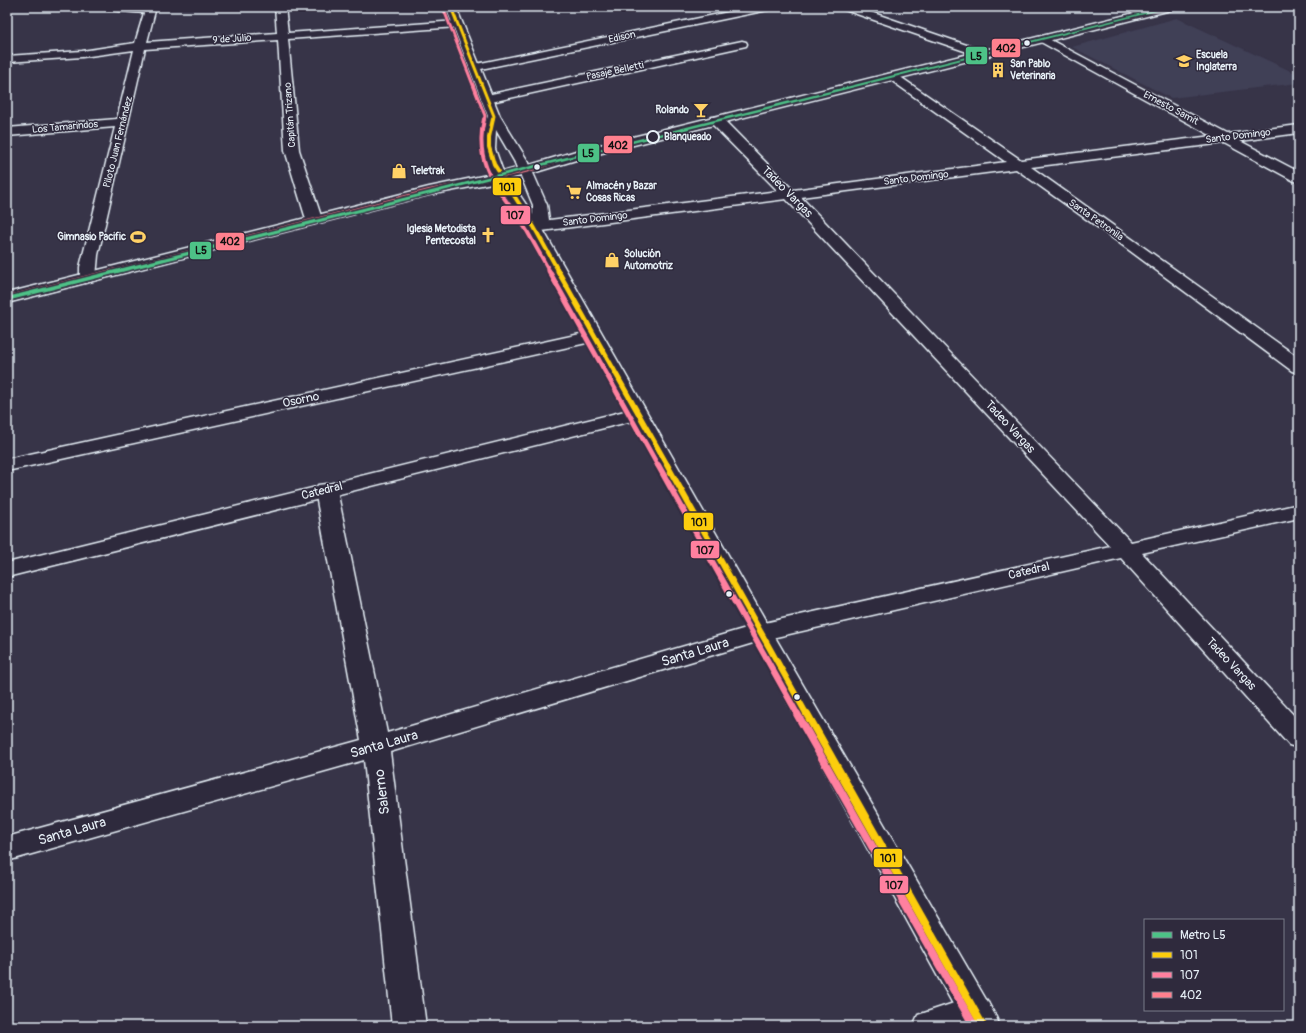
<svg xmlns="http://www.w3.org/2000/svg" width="1306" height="1033" viewBox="0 0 1306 1033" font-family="Pangolin,sans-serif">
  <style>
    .built { fill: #403f56 }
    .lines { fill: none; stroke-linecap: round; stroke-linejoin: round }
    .street-casing { stroke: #e8f1f8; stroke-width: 3 }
    .secondary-casing { stroke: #e8f1f8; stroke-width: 3 }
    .primary-casing { stroke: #e8f1f8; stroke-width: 3 }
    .street { fill: #2f2a3d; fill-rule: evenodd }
    .secondary { fill: #2f2a3d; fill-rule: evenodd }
    .primary { fill: #2f2a3d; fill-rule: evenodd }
    .bus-1-far4-casing { stroke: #2f2a3d; stroke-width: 4.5 }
    .bus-1-far3-casing { stroke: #2f2a3d; stroke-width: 6 }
    .bus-1-far2-casing { stroke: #2f2a3d; stroke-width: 8 }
    .bus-1-far1-casing { stroke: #2f2a3d; stroke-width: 10 }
    .bus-1-casing { stroke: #2f2a3d; stroke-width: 11 }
    .bus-2-far4-casing { stroke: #2f2a3d; stroke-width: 4.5 }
    .bus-2-far3-casing { stroke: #2f2a3d; stroke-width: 6 }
    .bus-2-far2-casing { stroke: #2f2a3d; stroke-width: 8 }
    .bus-2-far1-casing { stroke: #2f2a3d; stroke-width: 10 }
    .bus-2-casing { stroke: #2f2a3d; stroke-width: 11 }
    .bus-3-far2-casing { stroke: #2f2a3d; stroke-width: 4.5 }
    .bus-3-far1-casing { stroke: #2f2a3d; stroke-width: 6 }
    .bus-3-casing { stroke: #2f2a3d; stroke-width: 8 }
    .bus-1-far4 { stroke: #fccd0d; stroke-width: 3 }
    .bus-1-far3 { stroke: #fccd0d; stroke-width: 4 }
    .bus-1-far2 { stroke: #fccd0d; stroke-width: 5 }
    .bus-1-far1 { stroke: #fccd0d; stroke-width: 6 }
    .bus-1 { stroke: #fccd0d; stroke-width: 8 }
    .bus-2-far4 { stroke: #ff809f; stroke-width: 3 }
    .bus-2-far3 { stroke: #ff809f; stroke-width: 4 }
    .bus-2-far2 { stroke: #ff809f; stroke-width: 5 }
    .bus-2-far1 { stroke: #ff809f; stroke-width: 6 }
    .bus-2 { stroke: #ff809f; stroke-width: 8 }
    .bus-3-far2 { stroke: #ff808e; stroke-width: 3 }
    .bus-3-far1 { stroke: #ff808e; stroke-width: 4 }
    .bus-3 { stroke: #ff808e; stroke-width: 5 }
    .metro-1-casing { stroke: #2f2a3d; stroke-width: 3 }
    .metro-1 { fill: #4dc287; fill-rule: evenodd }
    .bus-dot { fill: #e8f1f8; stroke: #2f2a3d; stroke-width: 1.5 }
    .stop-dot { fill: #2f2a3d; stroke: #e8f1f8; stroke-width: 2 }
    .labels { text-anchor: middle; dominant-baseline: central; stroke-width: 3; stroke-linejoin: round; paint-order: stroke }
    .far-street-label { font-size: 10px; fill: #e8f1f8; stroke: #2f2a3d }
    .far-poi-label { font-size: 10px; font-weight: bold; fill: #e8f1f8; stroke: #2f2a3d; text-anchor: start }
    .far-stop-label { font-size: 10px; font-weight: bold; fill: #e8f1f8; stroke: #2f2a3d; text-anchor: start }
    .street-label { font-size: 12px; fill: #e8f1f8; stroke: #2f2a3d }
    .near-street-label { font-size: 14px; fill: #e8f1f8; stroke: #2f2a3d }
    .line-badge { stroke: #2f2a3d; stroke-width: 1.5 }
    .pale-badge-label { font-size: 11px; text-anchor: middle; font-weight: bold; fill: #111 }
  </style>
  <rect width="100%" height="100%" fill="#373448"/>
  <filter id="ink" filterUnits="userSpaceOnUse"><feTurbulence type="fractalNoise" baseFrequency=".025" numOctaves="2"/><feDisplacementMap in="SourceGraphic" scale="8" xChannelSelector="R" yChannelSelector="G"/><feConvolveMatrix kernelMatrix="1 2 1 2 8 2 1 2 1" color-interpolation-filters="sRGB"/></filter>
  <g filter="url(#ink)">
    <!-- built -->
    <path class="built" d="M1177 18 1299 75V83L1171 98 1072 47Z"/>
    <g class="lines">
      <defs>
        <g id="street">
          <path d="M104 7H156L147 42 277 33 275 7H285L288 33 457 21 462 24 457 27 288 39 299 150 322 219 319 222 314 224 309 222 306 219 285 150 278 40 145 49 98 255 96 277 94 280 88 282 82 280 80 277V267L115 127 7 136V128L117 119 134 50 82 57 7 62V56L82 51 135 43 144 13 109 10Z"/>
          <path d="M753 7H773L768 10 476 70 472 69 470 67 472 65 476 64Z"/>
          <path d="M841 7H856L987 52 989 54 983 57 979 56 842 9Z"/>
          <path d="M1131 7H1149L1157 9 1158 11 1153 14 1132 9Z"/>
          <path d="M1043 36 1228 134 1299 125V133L1240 141 1299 172V182L1294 181 1224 143 1031 167 1299 358V373L1292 371 1110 236 1016 169 801 197 1131 542 1299 504V518L1142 553 1299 721V748L1289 745 1121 558 763 640 390 752 426 1026H392L364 760 7 861V837L361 740 315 490 318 485 326 484 334 485 337 490 387 733 760 624 1110 546 786 199 534 232 529 230 526 227 529 224 534 222 778 191 711 123 710 120 711 117H721L793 190 1006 162 888 78 886 76 888 74H896L1021 160 1212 136 1039 41 1038 39Z"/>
          <path d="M742 41 746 42 747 44 746 46 487 103 483 102 481 99 483 96 487 95Z"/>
          <path d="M594 331 600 332 603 336 600 340 7 471V459Z"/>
          <path d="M975 996 987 1000 992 1011 987 1022 976 1026H913L918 1015Z"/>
        </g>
        <g id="secondary">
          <path d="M446 7H456L500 116 529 163 527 166 522 167 517 166 496 130 495 149 502 169 500 172 495 173 490 172C478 155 481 134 488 116Z"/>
          <path d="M637 408 644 410 647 414 644 418 7 577V563Z"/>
        </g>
        <path id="primary" d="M1159 7H1176L1175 9 586 157 533 173 547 205 549 220 542 228 772 632 995 1015 1000 1026H965L526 227 497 182 429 195 7 303V293L429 187 492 174 488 169 490 166 495 165 500 166 504 172 506 171 517 168 515 163 517 160 522 159 527 160 530 165 576 151ZM521 176 533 205V215L509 179Z"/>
      </defs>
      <!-- street casing -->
      <use href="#street" class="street-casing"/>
      <!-- secondary casing -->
      <use href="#secondary" class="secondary-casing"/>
      <!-- primary casing -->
      <use href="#primary" class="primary-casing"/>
      <!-- street -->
      <use href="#street" class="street"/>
      <!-- secondary -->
      <use href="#secondary" class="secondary"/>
      <!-- primary -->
      <use href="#primary" class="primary"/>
      <defs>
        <path id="bus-1-far4" d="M451 7 494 116 493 120"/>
        <path id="bus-1-far3" d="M493 119 489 137V147L494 164 534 227 559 272"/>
        <path id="bus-1-far2" d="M558 271 668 466"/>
        <path id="bus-1-far1" d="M667 465 807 715"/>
        <path id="bus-1" d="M807 714 983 1026"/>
        <path id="bus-2-far4" d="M444 10 485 116 484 120"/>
        <path id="bus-2-far3" d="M484 119C472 170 503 192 527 231 535 245 542 258 550 272"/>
        <path id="bus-2-far2" d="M549 271 658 466"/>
        <path id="bus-2-far1" d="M658 465 798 715"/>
        <path id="bus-2" d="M797 714 974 1026"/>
        <path id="bus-3-far2" d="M719 120 1171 7"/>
        <path id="bus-3-far1" d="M110 272 429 191 525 171 581 154 723 119"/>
        <path id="bus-3" d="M7 298 114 271"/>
      </defs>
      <!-- bus-1-far4 casing -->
      <use href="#bus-1-far4" class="bus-1-far4-casing"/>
      <!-- bus-1-far3 casing -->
      <use href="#bus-1-far3" class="bus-1-far3-casing"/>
      <!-- bus-1-far2 casing -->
      <use href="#bus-1-far2" class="bus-1-far2-casing"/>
      <!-- bus-1-far1 casing -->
      <use href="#bus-1-far1" class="bus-1-far1-casing"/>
      <!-- bus-1 casing -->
      <use href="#bus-1" class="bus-1-casing"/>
      <!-- bus-2-far4 casing -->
      <use href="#bus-2-far4" class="bus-2-far4-casing"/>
      <!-- bus-2-far3 casing -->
      <use href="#bus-2-far3" class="bus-2-far3-casing"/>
      <!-- bus-2-far2 casing -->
      <use href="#bus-2-far2" class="bus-2-far2-casing"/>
      <!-- bus-2-far1 casing -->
      <use href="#bus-2-far1" class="bus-2-far1-casing"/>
      <!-- bus-2 casing -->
      <use href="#bus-2" class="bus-2-casing"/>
      <!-- bus-3-far2 casing -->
      <use href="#bus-3-far2" class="bus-3-far2-casing"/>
      <!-- bus-3-far1 casing -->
      <use href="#bus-3-far1" class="bus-3-far1-casing"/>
      <!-- bus-3 casing -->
      <use href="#bus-3" class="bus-3-casing"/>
      <!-- bus-1-far4 -->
      <use href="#bus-1-far4" class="bus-1-far4"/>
      <!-- bus-1-far3 -->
      <use href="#bus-1-far3" class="bus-1-far3"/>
      <!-- bus-1-far2 -->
      <use href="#bus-1-far2" class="bus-1-far2"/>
      <!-- bus-1-far1 -->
      <use href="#bus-1-far1" class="bus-1-far1"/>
      <!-- bus-1 -->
      <use href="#bus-1" class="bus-1"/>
      <!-- bus-2-far4 -->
      <use href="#bus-2-far4" class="bus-2-far4"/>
      <!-- bus-2-far3 -->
      <use href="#bus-2-far3" class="bus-2-far3"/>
      <!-- bus-2-far2 -->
      <use href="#bus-2-far2" class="bus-2-far2"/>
      <!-- bus-2-far1 -->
      <use href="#bus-2-far1" class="bus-2-far1"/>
      <!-- bus-2 -->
      <use href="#bus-2" class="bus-2"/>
      <!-- bus-3-far2 -->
      <use href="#bus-3-far2" class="bus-3-far2"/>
      <!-- bus-3-far1 -->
      <use href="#bus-3-far1" class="bus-3-far1"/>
      <!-- bus-3 -->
      <use href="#bus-3" class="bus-3"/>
      <defs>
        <path id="metro-1" d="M1166 7H1172L7 301V297Z"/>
      </defs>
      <!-- metro-1 casing -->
      <use href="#metro-1" class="metro-1-casing"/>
      <!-- metro-1 -->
      <use href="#metro-1" class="metro-1"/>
    </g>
  </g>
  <!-- icons -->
  <defs>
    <symbol id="school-bare" viewBox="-9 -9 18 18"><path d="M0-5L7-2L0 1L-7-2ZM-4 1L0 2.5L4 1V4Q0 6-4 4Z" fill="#ffd166" stroke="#2f2a3d" stroke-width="2.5" paint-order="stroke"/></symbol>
    <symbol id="building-bare" viewBox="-9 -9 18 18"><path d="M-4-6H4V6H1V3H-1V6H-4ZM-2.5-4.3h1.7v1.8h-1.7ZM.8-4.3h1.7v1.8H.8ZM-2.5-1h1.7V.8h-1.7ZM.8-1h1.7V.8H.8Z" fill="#ffd166" stroke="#2f2a3d" stroke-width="2.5" paint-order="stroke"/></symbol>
    <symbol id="bar-bare" viewBox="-9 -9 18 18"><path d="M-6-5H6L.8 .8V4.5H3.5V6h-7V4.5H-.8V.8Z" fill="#ffd166" stroke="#2f2a3d" stroke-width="2.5" paint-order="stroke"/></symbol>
    <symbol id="shop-bare" viewBox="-9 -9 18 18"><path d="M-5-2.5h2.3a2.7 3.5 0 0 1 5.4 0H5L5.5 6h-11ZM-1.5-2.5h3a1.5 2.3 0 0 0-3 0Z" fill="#ffd166" stroke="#2f2a3d" stroke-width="2.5" paint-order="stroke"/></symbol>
    <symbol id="supermarket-bare" viewBox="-9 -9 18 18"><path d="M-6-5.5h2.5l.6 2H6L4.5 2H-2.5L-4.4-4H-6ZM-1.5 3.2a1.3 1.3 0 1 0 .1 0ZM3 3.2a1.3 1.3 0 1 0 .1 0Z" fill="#ffd166" stroke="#2f2a3d" stroke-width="2.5" paint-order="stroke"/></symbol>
    <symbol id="church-bare" viewBox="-9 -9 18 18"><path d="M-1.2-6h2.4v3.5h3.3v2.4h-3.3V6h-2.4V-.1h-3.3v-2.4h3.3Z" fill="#ffd166" stroke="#2f2a3d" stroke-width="2.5" paint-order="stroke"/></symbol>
    <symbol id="stadium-bare" viewBox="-9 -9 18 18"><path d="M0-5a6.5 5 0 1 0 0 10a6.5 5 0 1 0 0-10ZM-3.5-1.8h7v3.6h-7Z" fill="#ffd166" stroke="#2f2a3d" stroke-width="2.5" paint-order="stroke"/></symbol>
  </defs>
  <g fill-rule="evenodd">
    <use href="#school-bare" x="1173" y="50" width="22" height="22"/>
    <use href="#building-bare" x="987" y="59" width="22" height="22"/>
    <use href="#bar-bare" x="690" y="99" width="22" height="22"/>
    <use href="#shop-bare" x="388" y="160" width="22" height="22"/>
    <use href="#supermarket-bare" x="563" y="181" width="22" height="22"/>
    <use href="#church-bare" x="477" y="224" width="22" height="22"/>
    <use href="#stadium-bare" x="127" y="226" width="22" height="22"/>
    <use href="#shop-bare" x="601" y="249" width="22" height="22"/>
  </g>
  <!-- markers -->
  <g class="bus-dot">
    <circle cx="1027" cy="43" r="3.5"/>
    <circle cx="537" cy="167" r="3.5"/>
    <circle cx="729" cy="594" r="3.5"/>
    <circle cx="797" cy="697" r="3.5"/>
  </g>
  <circle class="stop-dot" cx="653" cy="137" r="6"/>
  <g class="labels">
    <!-- far-street labels -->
    <g class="far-street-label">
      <text transform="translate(622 37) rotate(-12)">Edison</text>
      <text transform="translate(232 39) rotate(-4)">9 de Julio</text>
      <text transform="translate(615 71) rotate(-12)">Pasaje Belletti</text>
      <text transform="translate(1171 108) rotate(28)">Ernesto Samit</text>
      <text transform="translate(290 115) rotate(-94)">Capitán Trizano</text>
      <text transform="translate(65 127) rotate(-5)">Los Tamarindos</text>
      <text transform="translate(1238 136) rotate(-7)">Santo Domingo</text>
      <text transform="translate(118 142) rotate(-76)">Piloto Juan Fernández</text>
      <text transform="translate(916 178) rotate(-7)">Santo Domingo</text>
      <text transform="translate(595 219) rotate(-7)">Santo Domingo</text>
      <text transform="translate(1096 220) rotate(35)">Santa Petronila</text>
    </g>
    <!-- far-poi labels -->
    <g class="far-poi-label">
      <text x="1196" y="55">Escuela<tspan x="1196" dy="12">Inglaterra</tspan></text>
      <text x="1010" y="64">San Pablo<tspan x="1010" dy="12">Veterinaria</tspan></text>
      <text x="689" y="110" text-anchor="end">Rolando</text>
      <text x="411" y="171">Teletrak</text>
      <text x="586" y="186">Almacén y Bazar<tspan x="586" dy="12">Cosas Ricas</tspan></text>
      <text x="476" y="229" text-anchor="end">Iglesia Metodista<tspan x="476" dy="12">Pentecostal</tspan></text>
      <text x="126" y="237" text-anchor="end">Gimnasio Pacific</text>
      <text x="624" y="254">Solución<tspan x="624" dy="12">Automotriz</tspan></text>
    </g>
    <!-- far-stop labels -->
    <g class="far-stop-label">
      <text x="664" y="137">Blanqueado</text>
    </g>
    <!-- street labels -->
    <g class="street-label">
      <text transform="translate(787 192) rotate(45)">Tadeo Vargas</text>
      <text transform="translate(301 400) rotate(-12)">Osorno</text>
      <text transform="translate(1010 427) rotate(47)">Tadeo Vargas</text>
      <text transform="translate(322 491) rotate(-14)">Catedral</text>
      <text transform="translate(1029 571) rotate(-13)">Catedral</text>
      <text transform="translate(1231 664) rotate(47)">Tadeo Vargas</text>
    </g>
    <!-- near-street labels -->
    <g class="near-street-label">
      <text transform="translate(695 652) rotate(-17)">Santa Laura</text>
      <text transform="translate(384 744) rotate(-16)">Santa Laura</text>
      <text transform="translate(382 792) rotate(-97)">Salerno</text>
      <text transform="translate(72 831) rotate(-16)">Santa Laura</text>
    </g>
  </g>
  <g class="line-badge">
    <rect x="991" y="38" width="30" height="20" rx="4" fill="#ff808e"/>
    <rect x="965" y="46" width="23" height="19" rx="4" fill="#4dc287"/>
    <rect x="603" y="135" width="30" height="19" rx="4" fill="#ff808e"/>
    <rect x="577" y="143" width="23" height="20" rx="4" fill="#4dc287"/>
    <rect x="492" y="177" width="30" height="19" rx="4" fill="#fccd0d"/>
    <rect x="500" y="205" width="31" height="20" rx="4" fill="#ff809f"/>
    <rect x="215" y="232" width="30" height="19" rx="4" fill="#ff808e"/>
    <rect x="189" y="241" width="23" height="19" rx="4" fill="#4dc287"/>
    <rect x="683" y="512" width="31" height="19" rx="4" fill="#fccd0d"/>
    <rect x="690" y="540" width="30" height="19" rx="4" fill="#ff809f"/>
    <rect x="873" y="848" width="30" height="20" rx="4" fill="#fccd0d"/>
    <rect x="879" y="875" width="30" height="19" rx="4" fill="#ff809f"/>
  </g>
  <g class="pale-badge-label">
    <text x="1006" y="52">402</text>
    <text x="976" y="60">L5</text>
    <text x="618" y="149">402</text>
    <text x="588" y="157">L5</text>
    <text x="507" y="191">101</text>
    <text x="515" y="219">107</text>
    <text x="230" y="245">402</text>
    <text x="201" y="254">L5</text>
    <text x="699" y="526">101</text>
    <text x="705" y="554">107</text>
    <text x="888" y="862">101</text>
    <text x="894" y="889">107</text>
  </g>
  <!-- margin -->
  <rect width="1306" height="1033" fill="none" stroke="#2f2a3d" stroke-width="24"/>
  <rect x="12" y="12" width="1282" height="1009" fill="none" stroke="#e8f1f8" stroke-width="1.5" filter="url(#ink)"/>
  <!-- legend -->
  <rect x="1144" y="919" width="140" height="92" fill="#2f2a3d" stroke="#797a88"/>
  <rect x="1152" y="932" width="20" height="6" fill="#4dc287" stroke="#797a88"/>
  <text x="1180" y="939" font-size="12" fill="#e8f1f8">Metro L5</text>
  <rect x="1152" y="952" width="20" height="6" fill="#fccd0d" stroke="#797a88"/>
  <text x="1180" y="959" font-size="12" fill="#e8f1f8">101</text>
  <rect x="1152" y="972" width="20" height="6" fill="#ff809f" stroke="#797a88"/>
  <text x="1180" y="979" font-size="12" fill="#e8f1f8">107</text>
  <rect x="1152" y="992" width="20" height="6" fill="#ff808e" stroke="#797a88"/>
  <text x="1180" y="999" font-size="12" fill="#e8f1f8">402</text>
</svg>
